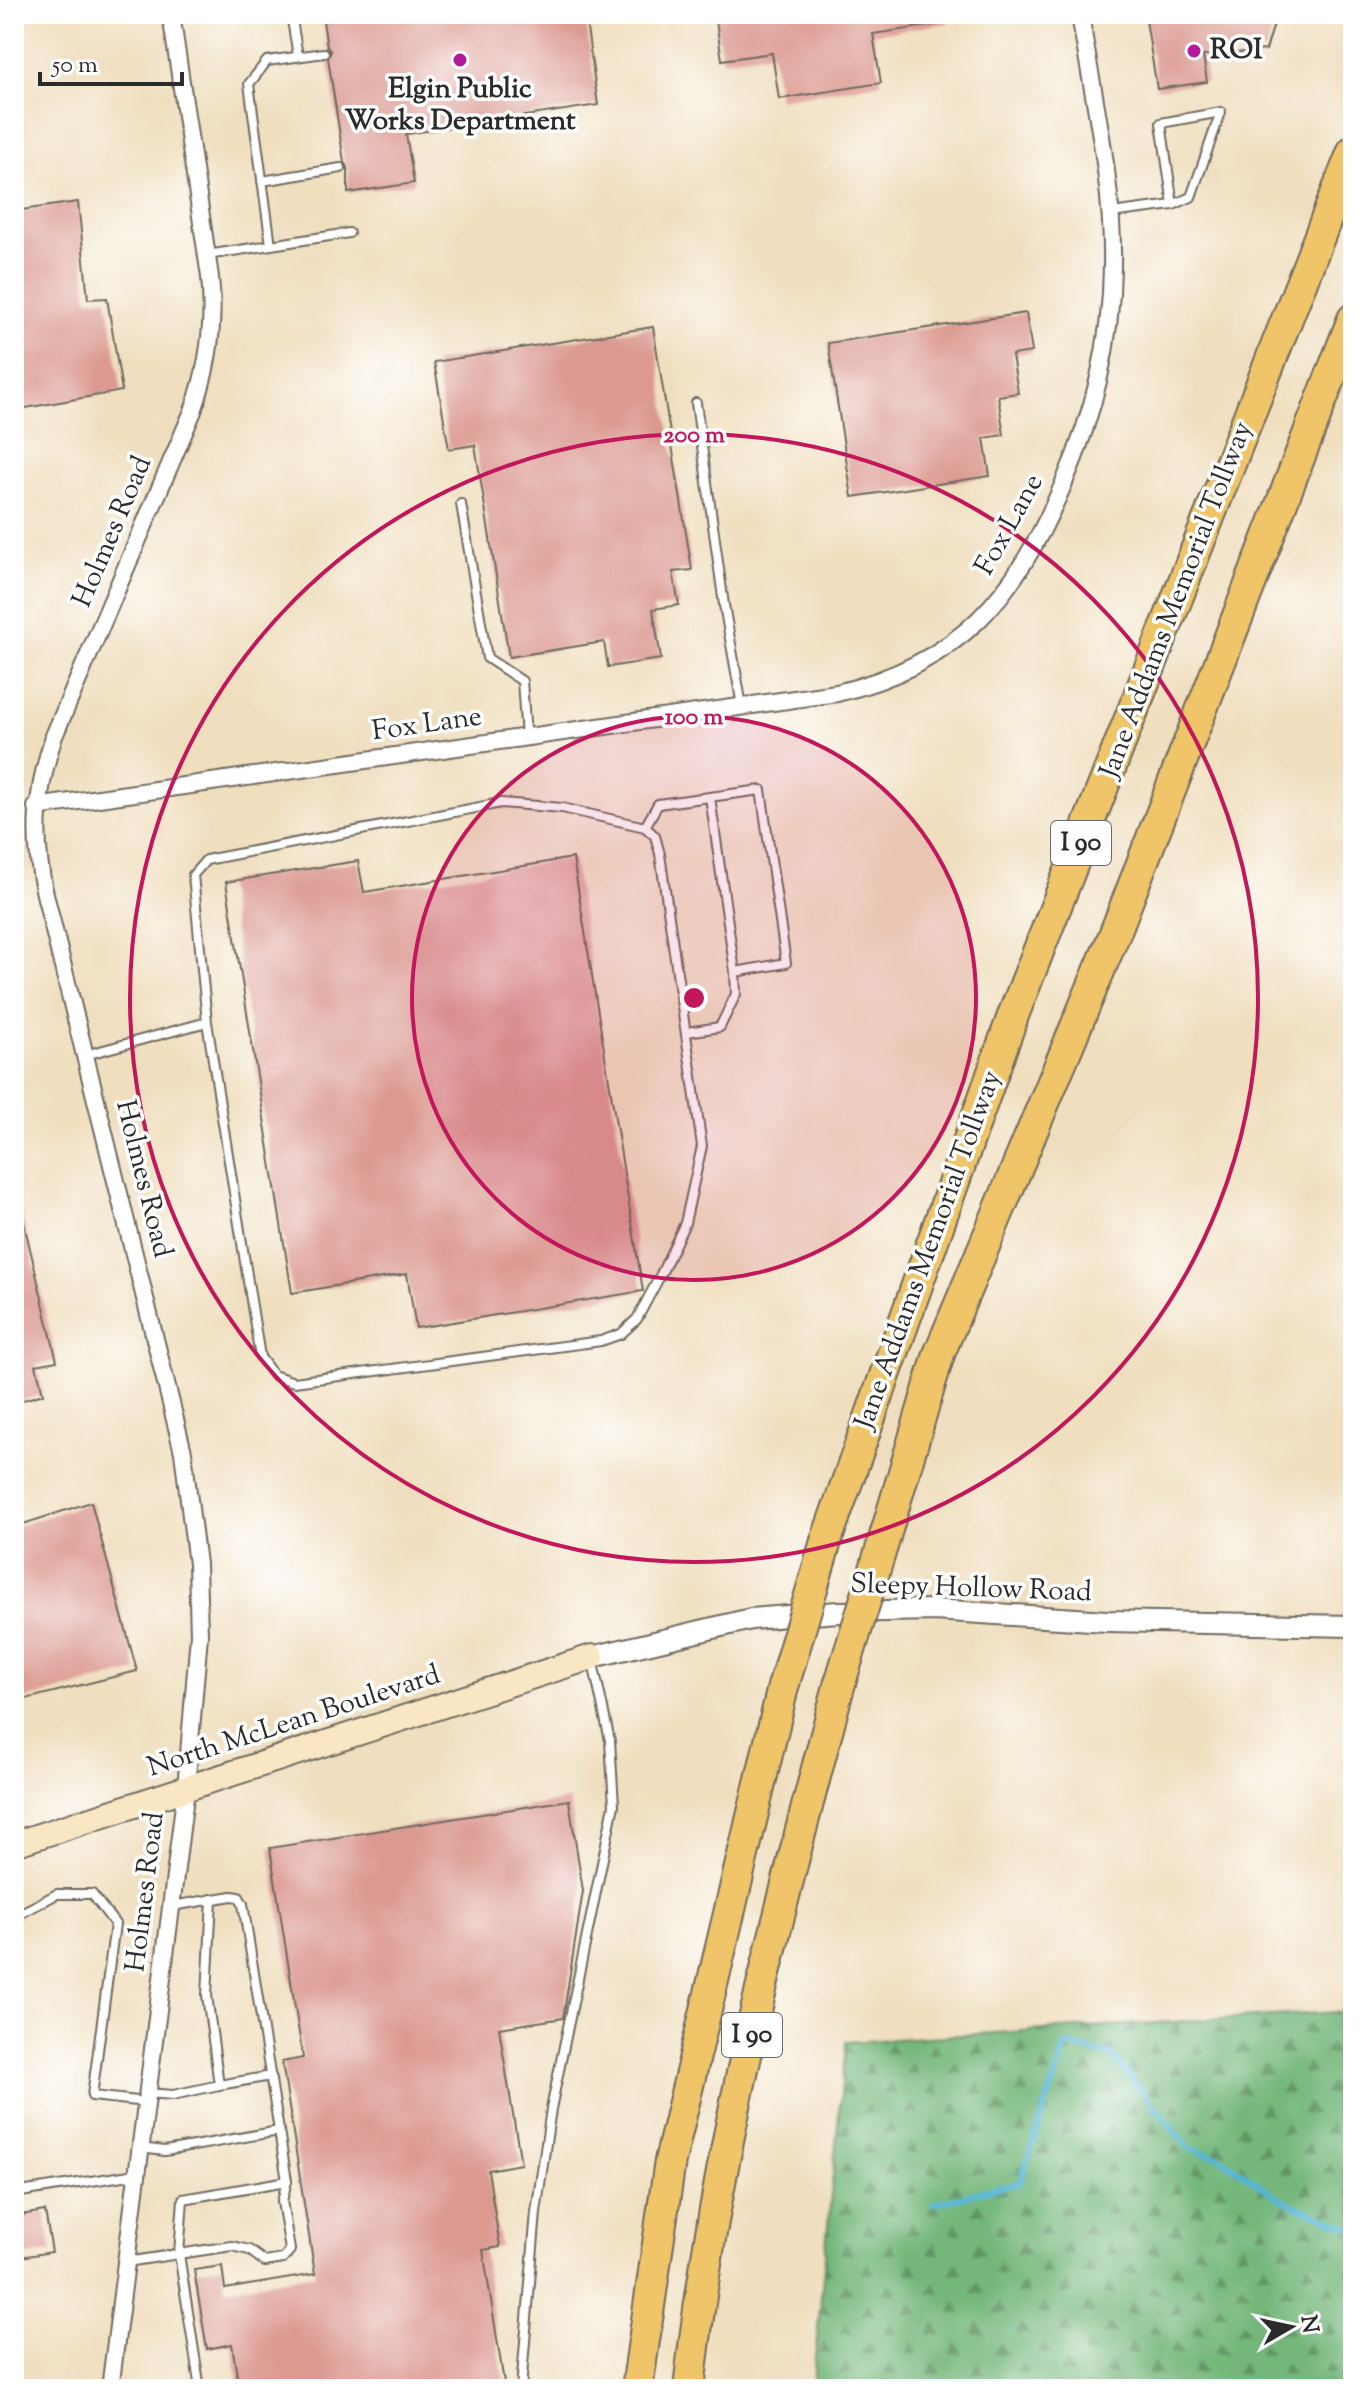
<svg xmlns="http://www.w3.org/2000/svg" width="1367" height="2403" viewBox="0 0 1367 2403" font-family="'Sorts Mill Goudy',serif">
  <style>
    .forest { fill: url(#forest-firs); stroke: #507152; stroke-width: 2 }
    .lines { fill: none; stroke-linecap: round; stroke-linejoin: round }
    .stream { stroke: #55b6d4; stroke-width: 6 }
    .building { fill: #db9990 }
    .service-casing { stroke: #706a5f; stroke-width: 12 }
    .minor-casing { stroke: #706a5f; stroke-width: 20 }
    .tertiary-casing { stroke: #706a5f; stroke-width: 24 }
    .secondary-casing { stroke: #706a5f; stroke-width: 28 }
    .motorway-casing { stroke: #706a5f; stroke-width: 34 }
    .service { stroke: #fff; stroke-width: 8 }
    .minor { stroke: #fff; stroke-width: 16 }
    .tertiary { stroke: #fff; stroke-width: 20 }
    .secondary { stroke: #f9e7c3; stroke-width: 24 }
    .motorway { stroke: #f0c469; stroke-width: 30 }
    .motorway-bridge-casing { stroke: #706a5f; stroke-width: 34; stroke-linecap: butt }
    .motorway-bridge { stroke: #f0c469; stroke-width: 30 }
    .ring { fill: none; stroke: #c2185b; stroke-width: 4 }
    .poi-dot { fill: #b5179e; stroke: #fff; stroke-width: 3 }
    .labels { text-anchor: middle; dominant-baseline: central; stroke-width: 7; stroke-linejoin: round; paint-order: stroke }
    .shield { fill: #fff; stroke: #6b6b6b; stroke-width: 2 }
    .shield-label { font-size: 26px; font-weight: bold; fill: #2b2b2b }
    .poi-label { font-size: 28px; font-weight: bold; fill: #2b2b2b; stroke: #fff; text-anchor: start }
    .street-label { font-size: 28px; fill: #2b2b2b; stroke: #fff }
    .centre { fill: #c2185b; stroke: #fff; stroke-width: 4 }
    .ring-label { font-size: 24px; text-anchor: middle; font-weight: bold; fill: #c2185b; stroke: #fff; stroke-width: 7; stroke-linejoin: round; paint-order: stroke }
  </style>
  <defs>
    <pattern id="forest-firs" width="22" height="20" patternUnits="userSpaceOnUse" patternTransform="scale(2)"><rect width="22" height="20" fill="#75b77a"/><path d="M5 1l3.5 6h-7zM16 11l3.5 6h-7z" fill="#609564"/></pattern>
  </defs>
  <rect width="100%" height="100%" fill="#fff"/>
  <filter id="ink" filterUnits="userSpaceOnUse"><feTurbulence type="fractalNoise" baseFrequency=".0125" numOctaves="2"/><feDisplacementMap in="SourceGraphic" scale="16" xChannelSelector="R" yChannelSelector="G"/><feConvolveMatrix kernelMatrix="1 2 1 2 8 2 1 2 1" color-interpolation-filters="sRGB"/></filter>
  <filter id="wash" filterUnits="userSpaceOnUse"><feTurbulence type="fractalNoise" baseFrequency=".006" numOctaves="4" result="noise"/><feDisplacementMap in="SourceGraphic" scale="32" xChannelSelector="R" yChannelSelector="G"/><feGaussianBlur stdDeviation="1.8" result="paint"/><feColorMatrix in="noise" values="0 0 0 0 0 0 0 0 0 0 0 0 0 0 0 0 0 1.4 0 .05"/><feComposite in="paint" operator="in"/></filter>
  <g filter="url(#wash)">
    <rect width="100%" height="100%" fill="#f0dfbf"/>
    <!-- forest -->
    <path class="forest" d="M1353 2011V2389H812L846 2042Z"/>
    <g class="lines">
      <!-- stream -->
      <path class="stream" d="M933 2204 1020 2182 1066 2045 1112 2055 1189 2148 1221 2158 1282 2200 1353 2229"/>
    </g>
    <g id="blocks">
      <!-- building -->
      <g class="building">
        <path d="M322 14H585L598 105 406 134 414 183 348 193V168L344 162 328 58 331 51 327 47Z"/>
        <path d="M715 14H947L948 23 873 34 881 83 779 99 772 53 722 60Z"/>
        <path d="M1145 14H1277L1266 50 1203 56 1207 82 1157 89Z"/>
        <path d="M78 202 88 299 107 298 122 391 14 410V211Z"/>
        <path d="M1026 313 1032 352 1012 355 1018 393 998 396 1004 435 984 438 990 476 852 497 828 343Z"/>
        <path d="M653 327 692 570 673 572 679 605 653 609 661 659 608 667 604 642 509 657 475 445 449 449 434 362Z"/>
        <path d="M573 858 643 1291 416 1328 407 1274 292 1293 226 882 358 861 364 892Z"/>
        <path d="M20 1207 57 1361 36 1365 43 1394 14 1403V1208Z"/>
        <path d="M91 1502 137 1671 14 1702V1527Z"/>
        <path d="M569 1800 583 1891 563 2018 499 2028 521 2164 488 2170 500 2247 483 2250 505 2389H239L232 2344 207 2349 194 2270 222 2266 225 2289 315 2274 282 2062 303 2058 270 1848Z"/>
        <path d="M45 2211 52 2252 14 2258V2216Z"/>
      </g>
    </g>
  </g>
  <g filter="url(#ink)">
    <use href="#blocks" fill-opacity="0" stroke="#706a5f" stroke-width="2"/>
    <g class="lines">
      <defs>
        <g id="service">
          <path d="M291 14 298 56"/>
          <path d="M262 181 341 168"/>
          <path d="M1111 213 1173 205 1161 123 1221 112 1191 197 1173 205"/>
          <path d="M271 245 349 233"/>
          <path d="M207 255 271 245 249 84 267 61 324 53"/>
          <path d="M696 403 724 605 742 706"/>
          <path d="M461 504 487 658 522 681 526 737"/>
          <path d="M645 827 658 804 761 790 786 963 735 972 710 797"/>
          <path d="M687 1032 720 1027 736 994 735 972"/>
          <path d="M85 1055 207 1022 193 875 206 860 501 803 562 808 645 827 655 836 660 854 702 1146 685 1223 661 1274 637 1319 621 1334 601 1341 294 1382 273 1375 260 1357 207 1022"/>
          <path d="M14 1917 57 1894H92L115 1924 92 2096 146 2102"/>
          <path d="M219 2085 271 2076"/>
          <path d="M147 2093 173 2095 219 2085 207 1995 212 1899"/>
          <path d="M140 2148 165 2151 279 2131"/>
          <path d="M14 2193 136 2174"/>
          <path d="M126 2262 232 2246 249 2250 265 2262 283 2259 290 2250 282 2201 287 2181 243 1904 239 1897 232 1896 172 1906"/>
          <path d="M200 2389 179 2254 183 2199 287 2181"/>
          <path d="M521 2389 536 2212 551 2109 614 1805 610 1741 592 1658"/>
        </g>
        <g id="minor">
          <path d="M36 807 837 693C961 663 1015 597 1063 485 1094 413 1111 345 1112 267 1114 183 1093 97 1080 14"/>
          <path d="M110 2389 186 1789 199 1635 197 1564 183 1452 45 894C32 838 36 791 54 736L193 411C209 366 215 324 210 277L171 14"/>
        </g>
        <path id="tertiary" d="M592 1657 751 1619 838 1612 934 1610 1107 1621 1353 1626"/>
        <path id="secondary" d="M14 1844 592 1657"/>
        <g id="motorway">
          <path d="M826 1541 1014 1013 1353 151"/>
          <path d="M883 1543 939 1354 1115 933 1353 319"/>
          <path d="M637 2389 670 2161 783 1687"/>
          <path d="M689 2389C715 2151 777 1917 839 1686"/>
        </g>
      </defs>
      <!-- service casing -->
      <use href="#service" class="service-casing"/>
      <!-- minor casing -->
      <use href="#minor" class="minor-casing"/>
      <!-- tertiary casing -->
      <use href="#tertiary" class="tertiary-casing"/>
      <!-- secondary casing -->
      <use href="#secondary" class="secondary-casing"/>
      <!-- motorway casing -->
      <use href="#motorway" class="motorway-casing"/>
      <!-- service -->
      <use href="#service" class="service"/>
      <!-- minor -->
      <use href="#minor" class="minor"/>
      <!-- tertiary -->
      <use href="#tertiary" class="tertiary"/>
      <!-- secondary -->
      <use href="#secondary" class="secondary"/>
      <!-- motorway -->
      <use href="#motorway" class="motorway"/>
      <defs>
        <g id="motorway-bridge">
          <path d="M839 1686 883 1543"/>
          <path d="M783 1687 826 1541"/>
        </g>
      </defs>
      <!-- motorway-bridge casing -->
      <use href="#motorway-bridge" class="motorway-bridge-casing"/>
      <!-- motorway-bridge -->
      <use href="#motorway-bridge" class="motorway-bridge"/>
    </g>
  </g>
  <!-- distance rings -->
  <circle cx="694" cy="998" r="282" fill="#c2185b" fill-opacity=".12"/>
  <g class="ring">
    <circle cx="694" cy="998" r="282"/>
    <circle cx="694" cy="998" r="564"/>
  </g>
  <!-- markers -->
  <g class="poi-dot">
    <circle cx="1194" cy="51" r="8"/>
    <circle cx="460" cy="60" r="8"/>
  </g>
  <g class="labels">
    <!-- shield labels -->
    <g class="shield">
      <rect x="1051" y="821" width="60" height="44" rx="6"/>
      <rect x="722" y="2013" width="60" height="44" rx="6"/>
    </g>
    <g class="shield-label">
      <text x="1081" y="843">I 90</text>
      <text x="752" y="2035">I 90</text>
    </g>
    <!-- poi labels -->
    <g class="poi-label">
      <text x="1210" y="51">ROI</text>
      <text x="460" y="90" text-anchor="middle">Elgin Public<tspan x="460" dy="32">Works Department</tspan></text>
    </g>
    <!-- street labels -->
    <g class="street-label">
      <text transform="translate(1010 525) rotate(-61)">Fox Lane</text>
      <text transform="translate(113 532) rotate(-67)">Holmes Road</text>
      <text transform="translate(1177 600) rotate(-69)">Jane Addams Memorial Tollway</text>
      <text transform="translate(427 725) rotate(-8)">Fox Lane</text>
      <text transform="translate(143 1179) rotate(76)">Holmes Road</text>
      <text transform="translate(929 1250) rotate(-70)">Jane Addams Memorial Tollway</text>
      <text transform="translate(971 1589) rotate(2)">Sleepy Hollow Road</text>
      <text transform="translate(294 1722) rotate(-18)">North McLean Boulevard</text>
      <text transform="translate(146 1892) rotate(-83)">Holmes Road</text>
    </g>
  </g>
  <circle cx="694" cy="998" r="12" class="centre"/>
  <g class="ring-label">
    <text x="694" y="442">200 m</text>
    <text x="694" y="724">100 m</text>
  </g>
  <!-- margin -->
  <rect width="1367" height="2403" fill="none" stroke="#fff" stroke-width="48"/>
  <!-- north arrow -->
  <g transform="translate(1291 2327) rotate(81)" stroke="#ffffff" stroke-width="6" paint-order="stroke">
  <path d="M0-6L14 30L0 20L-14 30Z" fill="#2b2b2b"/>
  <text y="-12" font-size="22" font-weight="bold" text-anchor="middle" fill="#2b2b2b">N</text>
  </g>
  <!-- scale -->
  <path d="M40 72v12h142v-12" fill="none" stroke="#2b2b2b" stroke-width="4"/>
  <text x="52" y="72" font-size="24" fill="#2b2b2b" stroke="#ffffff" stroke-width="6" paint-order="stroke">50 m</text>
</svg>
